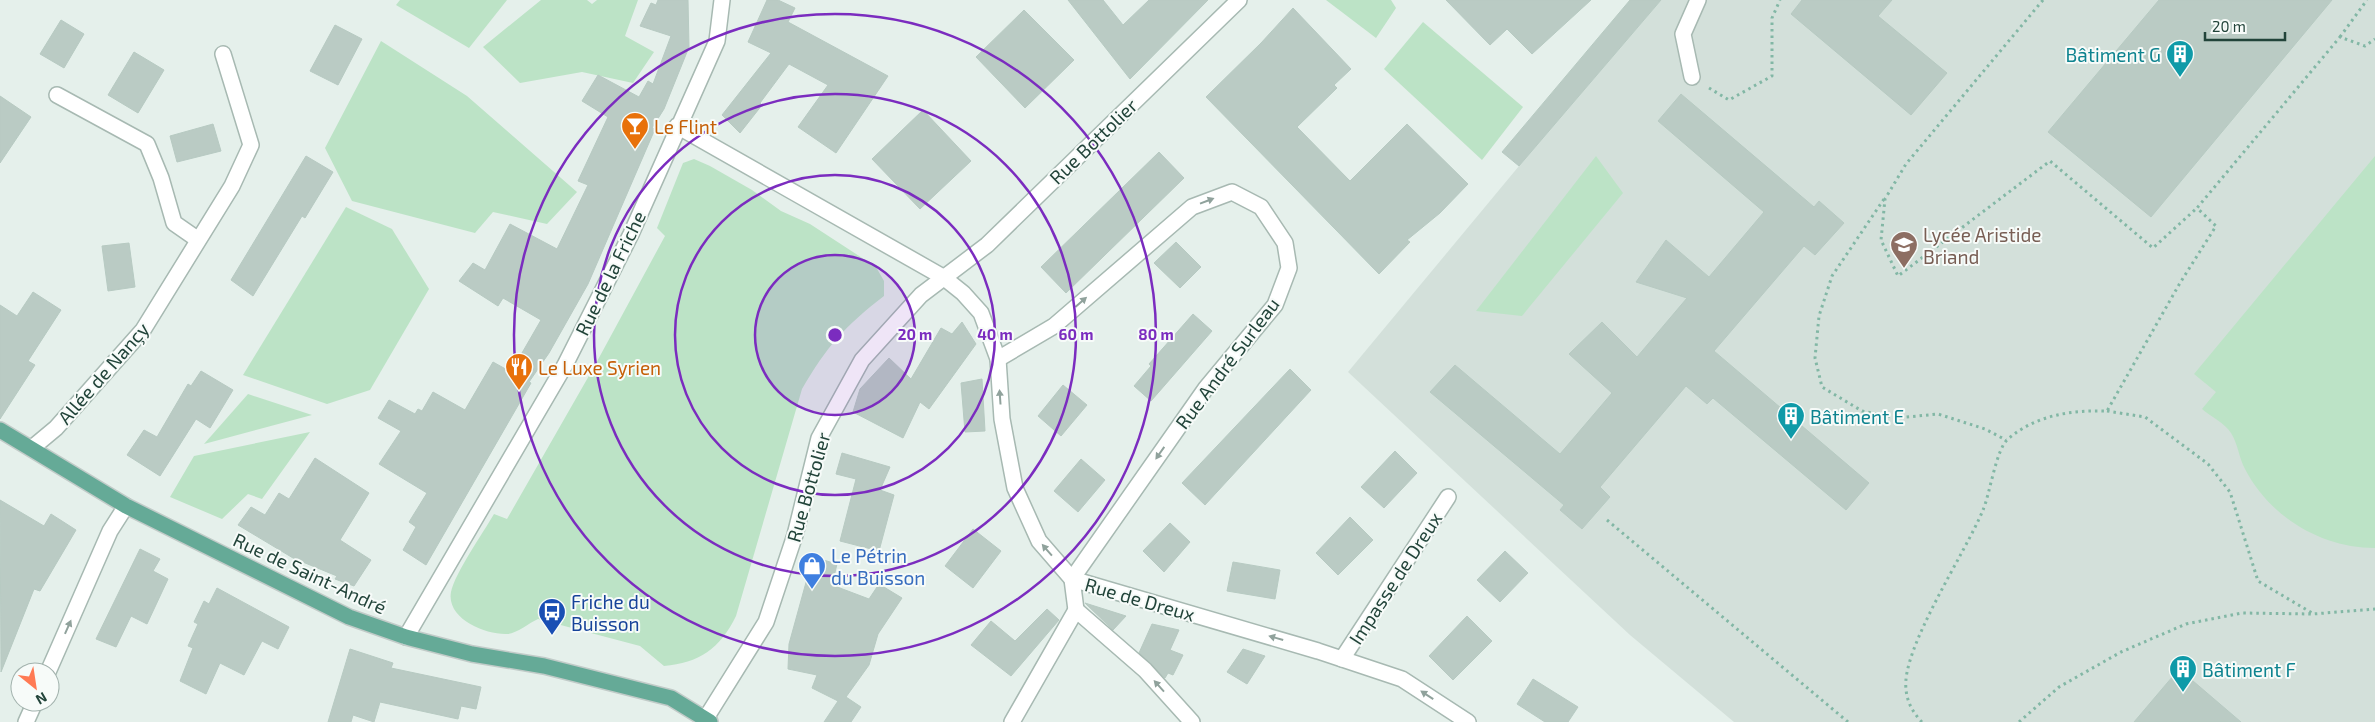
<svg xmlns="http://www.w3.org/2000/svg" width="2375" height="722" viewBox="0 0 2375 722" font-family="'Exo 2',sans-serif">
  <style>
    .built { fill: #d3e0da }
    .green { fill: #bce3c6 }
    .building { fill: #bacbc4; stroke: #b7cac2 }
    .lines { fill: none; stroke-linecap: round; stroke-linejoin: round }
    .minor-casing { stroke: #a7b9b2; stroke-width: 18 }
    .major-casing { stroke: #c1cbc8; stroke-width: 18 }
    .path { stroke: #82b7a5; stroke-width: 3; stroke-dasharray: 2.5 4; stroke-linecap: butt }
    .minor { stroke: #fff; stroke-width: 15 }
    .major { stroke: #65aa97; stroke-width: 15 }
    .oneway { fill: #90a29c }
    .ring { fill: none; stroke: #7b2cbf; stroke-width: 2.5 }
    .labels { text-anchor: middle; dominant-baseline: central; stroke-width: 4; stroke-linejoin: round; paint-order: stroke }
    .culture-label { font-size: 19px; fill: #0d838f; stroke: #f7fbf9; text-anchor: start }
    .food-label { font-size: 19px; fill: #c56008; stroke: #f7fbf9; text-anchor: start }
    .street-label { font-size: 19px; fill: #22443a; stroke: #f7fbf9 }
    .education-label { font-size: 19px; fill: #785e54; stroke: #f7fbf9; text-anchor: start }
    .shop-label { font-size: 19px; fill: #366cbe; stroke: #f7fbf9; text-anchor: start }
    .transit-label { font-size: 19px; fill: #164399; stroke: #f7fbf9; text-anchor: start }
    .centre { fill: #7b2cbf; stroke: #f7fbf9; stroke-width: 2.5 }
    .ring-label { font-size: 15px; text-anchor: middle; font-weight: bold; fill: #7b2cbf; stroke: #f7fbf9; stroke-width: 4; stroke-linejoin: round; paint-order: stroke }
  </style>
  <rect width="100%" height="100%" fill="#e5f0eb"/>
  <!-- built -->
  <path class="built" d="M1661 0H2375V722H1734L1630 635 1348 372 1519 166Z"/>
  <!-- green -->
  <g class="green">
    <path d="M400 0H507L469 48 396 5Z"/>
    <path d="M541 0H587L592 4 597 0H638L625 36 654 52 633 83 582 72 520 83 483 47Z"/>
    <path d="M1326 0H1391L1396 8 1376 38Z"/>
    <path d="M1423 22 1523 107 1482 160 1384 69Z"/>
    <path d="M381 41 467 96 577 192 547 224 493 212 475 233 352 201 325 148Z"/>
    <path d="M1596 156 1623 193 1522 316 1476 311Z"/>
    <path d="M2375 156V548C2321 548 2270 517 2245 469 2239 458 2238 444 2231 433 2226 424 2210 416 2202 409L2216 392 2194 374Z"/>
    <path d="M694 159 710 166 752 190 781 211 810 224 876 267 884 281V296C845 326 827 346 802 389L736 616C720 649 699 663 664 666L640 646 538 619C529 623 516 634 507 634 486 635 446 619 451 592 455 573 483 533 494 514L507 519 594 367 665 236 657 228 683 163Z"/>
    <path d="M346 207 392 229 429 289 370 390 327 404 243 375Z"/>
    <path d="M248 394 312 415 204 444Z"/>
    <path d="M310 432 262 499 248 494 222 519 170 497 194 456Z"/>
  </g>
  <!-- building -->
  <g class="building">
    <path d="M658 0H688L689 47 664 109 652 128 655 129 588 284 549 353 529 382 531 383 426 565 403 550 416 527 409 522 427 493 379 464 401 431 378 418 389 400 415 414 418 409 422 411 433 392 465 410 493 362 511 372 541 320 503 298 498 306 459 281 473 263 485 270 510 224 557 249 588 185 578 181 608 117 582 101 598 75 639 97 648 81 653 84 671 36 640 26 651 3 656 5Z"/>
    <path d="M767 0H778L795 8 788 22 888 76 836 153 798 127 828 85 789 64 760 103 762 105 740 133 722 115 771 53 748 42Z"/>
    <path d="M1068 0H1103L1123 25 1149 0H1208L1130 79Z"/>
    <path d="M1446 0H1591L1532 54 1507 29 1490 45Z"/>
    <path d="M1630 0H1661L1519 166 1502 152Z"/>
    <path d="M1802 0H1892L1878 16 1947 73 1911 115 1791 14Z"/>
    <path d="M2159 0H2332L2151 217 2048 132Z"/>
    <path d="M1293 8 1351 69 1334 85 1337 88 1297 127 1350 181 1407 124 1468 184 1440 213 1407 240 1410 242 1379 274 1206 97 1261 43Z"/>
    <path d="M1024 10 1074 60 1025 108 976 57Z"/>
    <path d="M61 20 84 34 64 68 40 54Z"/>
    <path d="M335 25 362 39 338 85 310 71Z"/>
    <path d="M134 52 164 70 138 113 108 95Z"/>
    <path d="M1681 94 1814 207 1819 201 1844 223 1815 255 1804 246 1714 351 1869 483 1846 510 1713 398 1707 404 1686 386 1600 487 1610 497 1582 529 1560 510 1564 505 1430 392 1455 365 1560 454 1612 393 1569 354 1602 322 1637 357 1687 298 1636 282 1666 240 1709 277 1764 212 1658 121Z"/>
    <path d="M0 96 31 117 0 163Z"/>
    <path d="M923 110 971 161 920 209 872 159Z"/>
    <path d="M213 124 221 151 177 162 170 136Z"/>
    <path d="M1159 152 1184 178 1066 293 1041 267Z"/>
    <path d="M306 156 333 172 305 218 302 216 253 296 231 280Z"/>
    <path d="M1176 242 1201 267 1180 288 1154 263Z"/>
    <path d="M129 243 135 287 108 291 102 246Z"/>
    <path d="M33 292 61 310 28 361 35 365 0 419V305L17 316Z"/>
    <path d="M1193 314 1212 331 1151 401 1134 386 1151 366 1149 364Z"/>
    <path d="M962 322 976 344 929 409 920 402 903 438 853 412 860 389 889 358 911 379 941 328 952 334Z"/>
    <path d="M1290 369 1311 390 1205 505 1182 483Z"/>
    <path d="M201 371 233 390 210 428 196 419 160 476 127 455 144 430 157 437 188 384 191 386Z"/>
    <path d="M982 379 985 431 965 432 961 383Z"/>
    <path d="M1063 385 1087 405 1061 436 1038 416Z"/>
    <path d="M1395 451 1417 473 1384 508 1361 487Z"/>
    <path d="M842 453 890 467 880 490 894 495 879 551 840 541 856 479 836 474Z"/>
    <path d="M315 458 369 493 340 540 371 560 354 586 335 579 337 576 293 558 238 525 251 507 265 515 279 493 289 499Z"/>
    <path d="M1081 459 1105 480 1078 512 1054 491Z"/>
    <path d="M0 500 44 526 51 514 76 530 40 591 34 589 1 672Z"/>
    <path d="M1350 517 1373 540 1338 575 1316 553Z"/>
    <path d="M1170 523 1190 542 1164 572 1143 551Z"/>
    <path d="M973 529 1001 551 973 588 945 566Z"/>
    <path d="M140 549 160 559 153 571 168 579 147 624 131 616 116 647 96 639Z"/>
    <path d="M1505 551 1528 573 1500 602 1477 580Z"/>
    <path d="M813 557 837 564 832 585 869 599 879 584 902 598 878 634 869 665 846 697 861 707 851 722H824L838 701 812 688 817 675 788 669 789 644Z"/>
    <path d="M1233 562 1280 570 1275 599 1227 591Z"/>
    <path d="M217 588 289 627 278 649 262 641 244 675 220 663 206 694 180 681 193 648 188 646 198 624 194 622 204 601 209 604Z"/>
    <path d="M1085 603 1126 616 1113 630Z"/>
    <path d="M1047 609 1059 620 1011 676 971 645 991 621 1015 641Z"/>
    <path d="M1467 616 1492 641 1453 680 1429 656Z"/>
    <path d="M1152 624 1179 630 1170 650 1183 655 1173 675 1168 673 1165 678 1139 653Z"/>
    <path d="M350 649 393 663 391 668 481 687 476 709 461 706 458 719 380 702 374 722 353 715 351 722H328Z"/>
    <path d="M1243 649 1265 656 1247 684 1227 672Z"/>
    <path d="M2179 669 2241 722H2134Z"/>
    <path d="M1533 679 1578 707 1568 722H1545L1517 704Z"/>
  </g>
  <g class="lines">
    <defs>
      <g id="minor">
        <path d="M1692 77 1683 34 1698 0"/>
        <path d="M57 95 147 144 161 178 174 223 197 239"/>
        <path d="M677 126 943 277 963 293 981 313 998 359 1002 419 1015 488 1039 541 1072 579 1318 651 1402 679 1468 722"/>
        <path d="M998 359 1054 326 1192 207 1232 192 1261 207 1285 243 1289 268 1275 305 1206 388 1072 579 1076 610"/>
        <path d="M32 448 56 428 143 330 232 186 251 145 223 54"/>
        <path d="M1076 610 1145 670 1192 722"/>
        <path d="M406 637 565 365 631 234 717 41 722 0"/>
        <path d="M1342 659 1448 497"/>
        <path d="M48 672 110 531 126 506"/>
        <path d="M706 718 766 622 795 535 819 438 862 360 921 295 987 245 1239 0"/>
        <path d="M26 722 35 702"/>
        <path d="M1012 722 1076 610"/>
      </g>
      <path id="major" d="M0 430 126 506 349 617 406 637 472 654 544 666 671 698 710 722"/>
    </defs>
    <!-- minor casing -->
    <use href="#minor" class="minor-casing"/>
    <!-- major casing -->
    <use href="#major" class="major-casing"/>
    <!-- path -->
    <g class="path">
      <path d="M2043 0 1906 164 1885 199 1881 240 1898 276 2050 161 2153 248 2197 208"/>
      <path d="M2340 37 2367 0"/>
      <path d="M1709 88 1729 100 1772 76V18L1780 0"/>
      <path d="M1884 199 1832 276 1819 316 1815 358 1822 387 1862 411 1897 418 1938 414 1985 429 2006 440"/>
      <path d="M2107 411 2145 417 2208 464 2230 492 2258 581 2312 613"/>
      <path d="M1607 520 1848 722"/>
      <path d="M1922 722C1913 713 1907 702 1906 689 1901 649 1966 552 1983 510 1990 494 1996 449 2008 439 2036 415 2071 410 2107 411L2180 283 2216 226 2197 208 2340 37 2365 46 2375 39"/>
      <path d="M2019 722 2059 687 2121 652 2186 624 2242 613 2313 614 2375 609"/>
    </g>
    <!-- minor -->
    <use href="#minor" class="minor"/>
    <!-- major -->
    <use href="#major" class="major"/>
  </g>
  <!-- one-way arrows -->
  <defs><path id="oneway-solid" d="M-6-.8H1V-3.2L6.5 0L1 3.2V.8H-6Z" transform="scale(1.25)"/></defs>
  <g class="oneway">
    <use href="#oneway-solid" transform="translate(1207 201) rotate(-21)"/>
    <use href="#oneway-solid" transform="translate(1081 302) rotate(-41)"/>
    <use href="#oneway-solid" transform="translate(1000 397) rotate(-94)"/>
    <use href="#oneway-solid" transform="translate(1160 453) rotate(125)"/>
    <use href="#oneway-solid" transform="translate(1047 550) rotate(-131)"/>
    <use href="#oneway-solid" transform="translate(68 627) rotate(-66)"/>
    <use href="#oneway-solid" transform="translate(1276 638) rotate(-164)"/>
    <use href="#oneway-solid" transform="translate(1159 686) rotate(-132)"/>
    <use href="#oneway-solid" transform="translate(1427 695) rotate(-147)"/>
  </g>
  <!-- distance rings -->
  <circle cx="835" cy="335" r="80" fill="#7b2cbf" fill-opacity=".12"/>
  <g class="ring">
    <circle cx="835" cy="335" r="80"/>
    <circle cx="835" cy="335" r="160"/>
    <circle cx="835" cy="335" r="241"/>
    <circle cx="835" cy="335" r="321"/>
  </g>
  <!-- icons -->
  <defs>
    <symbol id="building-pin" viewBox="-11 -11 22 30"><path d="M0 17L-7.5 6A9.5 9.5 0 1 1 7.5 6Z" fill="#0f9aa8" stroke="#f7fbf9"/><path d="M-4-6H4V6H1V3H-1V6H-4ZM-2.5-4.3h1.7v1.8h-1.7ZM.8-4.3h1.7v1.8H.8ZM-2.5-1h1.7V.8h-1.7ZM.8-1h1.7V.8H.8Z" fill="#fff"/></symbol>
    <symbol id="bar-pin" viewBox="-11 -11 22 30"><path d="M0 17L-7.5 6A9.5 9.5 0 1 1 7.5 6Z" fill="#e8710a" stroke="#f7fbf9"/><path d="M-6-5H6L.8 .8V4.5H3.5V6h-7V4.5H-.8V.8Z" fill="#fff"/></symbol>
    <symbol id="school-pin" viewBox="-11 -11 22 30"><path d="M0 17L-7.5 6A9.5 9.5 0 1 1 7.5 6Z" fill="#8d6e63" stroke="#f7fbf9"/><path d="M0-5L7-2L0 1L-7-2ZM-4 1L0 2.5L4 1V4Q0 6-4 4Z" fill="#fff"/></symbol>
    <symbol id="restaurant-pin" viewBox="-11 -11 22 30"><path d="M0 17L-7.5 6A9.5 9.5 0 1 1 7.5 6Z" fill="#e8710a" stroke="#f7fbf9"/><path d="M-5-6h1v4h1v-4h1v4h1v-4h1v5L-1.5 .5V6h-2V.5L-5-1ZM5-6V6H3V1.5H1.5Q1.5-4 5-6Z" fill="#fff"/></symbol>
    <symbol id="shop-pin" viewBox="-11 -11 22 30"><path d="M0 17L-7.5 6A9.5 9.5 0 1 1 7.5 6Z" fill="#3f7fe0" stroke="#f7fbf9"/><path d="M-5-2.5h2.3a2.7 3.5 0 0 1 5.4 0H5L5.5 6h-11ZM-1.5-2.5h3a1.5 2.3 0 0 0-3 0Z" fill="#fff"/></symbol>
    <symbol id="bus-pin" viewBox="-11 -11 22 30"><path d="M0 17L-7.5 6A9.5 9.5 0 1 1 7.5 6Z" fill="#1a4fb4" stroke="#f7fbf9"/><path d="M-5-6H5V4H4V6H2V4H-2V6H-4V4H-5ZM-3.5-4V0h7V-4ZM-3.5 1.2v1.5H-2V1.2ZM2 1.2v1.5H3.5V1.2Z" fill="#fff"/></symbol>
  </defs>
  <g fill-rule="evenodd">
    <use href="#building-pin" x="2164" y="38" width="32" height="43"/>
    <use href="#bar-pin" x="619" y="110" width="32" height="43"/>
    <use href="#school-pin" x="1888" y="229" width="32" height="43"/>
    <use href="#restaurant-pin" x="503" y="351" width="32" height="43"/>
    <use href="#building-pin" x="1775" y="400" width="32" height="43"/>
    <use href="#shop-pin" x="796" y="550" width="32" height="43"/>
    <use href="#bus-pin" x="536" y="596" width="32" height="43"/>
    <use href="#building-pin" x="2167" y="653" width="32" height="43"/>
  </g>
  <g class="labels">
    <!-- culture labels -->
    <g class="culture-label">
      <text x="2161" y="54" text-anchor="end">Bâtiment G</text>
      <text x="1810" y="416">Bâtiment E</text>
      <text x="2202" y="669">Bâtiment F</text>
    </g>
    <!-- food labels -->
    <g class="food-label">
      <text x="654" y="126">Le Flint</text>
      <text x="538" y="367">Le Luxe Syrien</text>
    </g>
    <!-- street labels -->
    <g class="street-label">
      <text transform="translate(1093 141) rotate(-44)">Rue Bottolier</text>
      <text transform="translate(610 273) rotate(-64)">Rue de la Friche</text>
      <text transform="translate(1227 363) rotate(-53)">Rue André Surleau</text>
      <text transform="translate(103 373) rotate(-49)">Allée de Nançy</text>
      <text transform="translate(808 487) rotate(-74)">Rue Bottolier</text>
      <text transform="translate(310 573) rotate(25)">Rue de Saint-André</text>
      <text transform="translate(1395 578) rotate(-57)">Impasse de Dreux</text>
      <text transform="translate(1140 599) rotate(16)">Rue de Dreux</text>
    </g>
    <!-- education labels -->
    <g class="education-label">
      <text x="1923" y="234">Lycée Aristide<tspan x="1923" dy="22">Briand</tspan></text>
    </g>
    <!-- shop labels -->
    <g class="shop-label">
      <text x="831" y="555">Le Pétrin<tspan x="831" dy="22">du Buisson</tspan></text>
    </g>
    <!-- transit labels -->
    <g class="transit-label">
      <text x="571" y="601">Friche du<tspan x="571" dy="22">Buisson</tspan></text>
    </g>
  </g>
  <circle cx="835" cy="335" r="8" class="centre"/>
  <g class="ring-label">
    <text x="915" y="340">20 m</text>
    <text x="995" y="340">40 m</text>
    <text x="1076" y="340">60 m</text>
    <text x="1156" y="340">80 m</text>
  </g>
  <!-- north arrow -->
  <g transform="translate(35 687) rotate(150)"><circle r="24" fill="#f7fbf9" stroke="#a2b2ad"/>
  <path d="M0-4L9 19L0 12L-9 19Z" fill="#ff7a54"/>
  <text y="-8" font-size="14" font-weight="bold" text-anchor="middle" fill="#22443a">N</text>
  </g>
  <!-- scale -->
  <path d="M2205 32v8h80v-8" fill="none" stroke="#22443a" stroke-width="2.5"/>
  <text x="2212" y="32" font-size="15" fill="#22443a" stroke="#f7fbf9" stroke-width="4" paint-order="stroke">20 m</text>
</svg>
